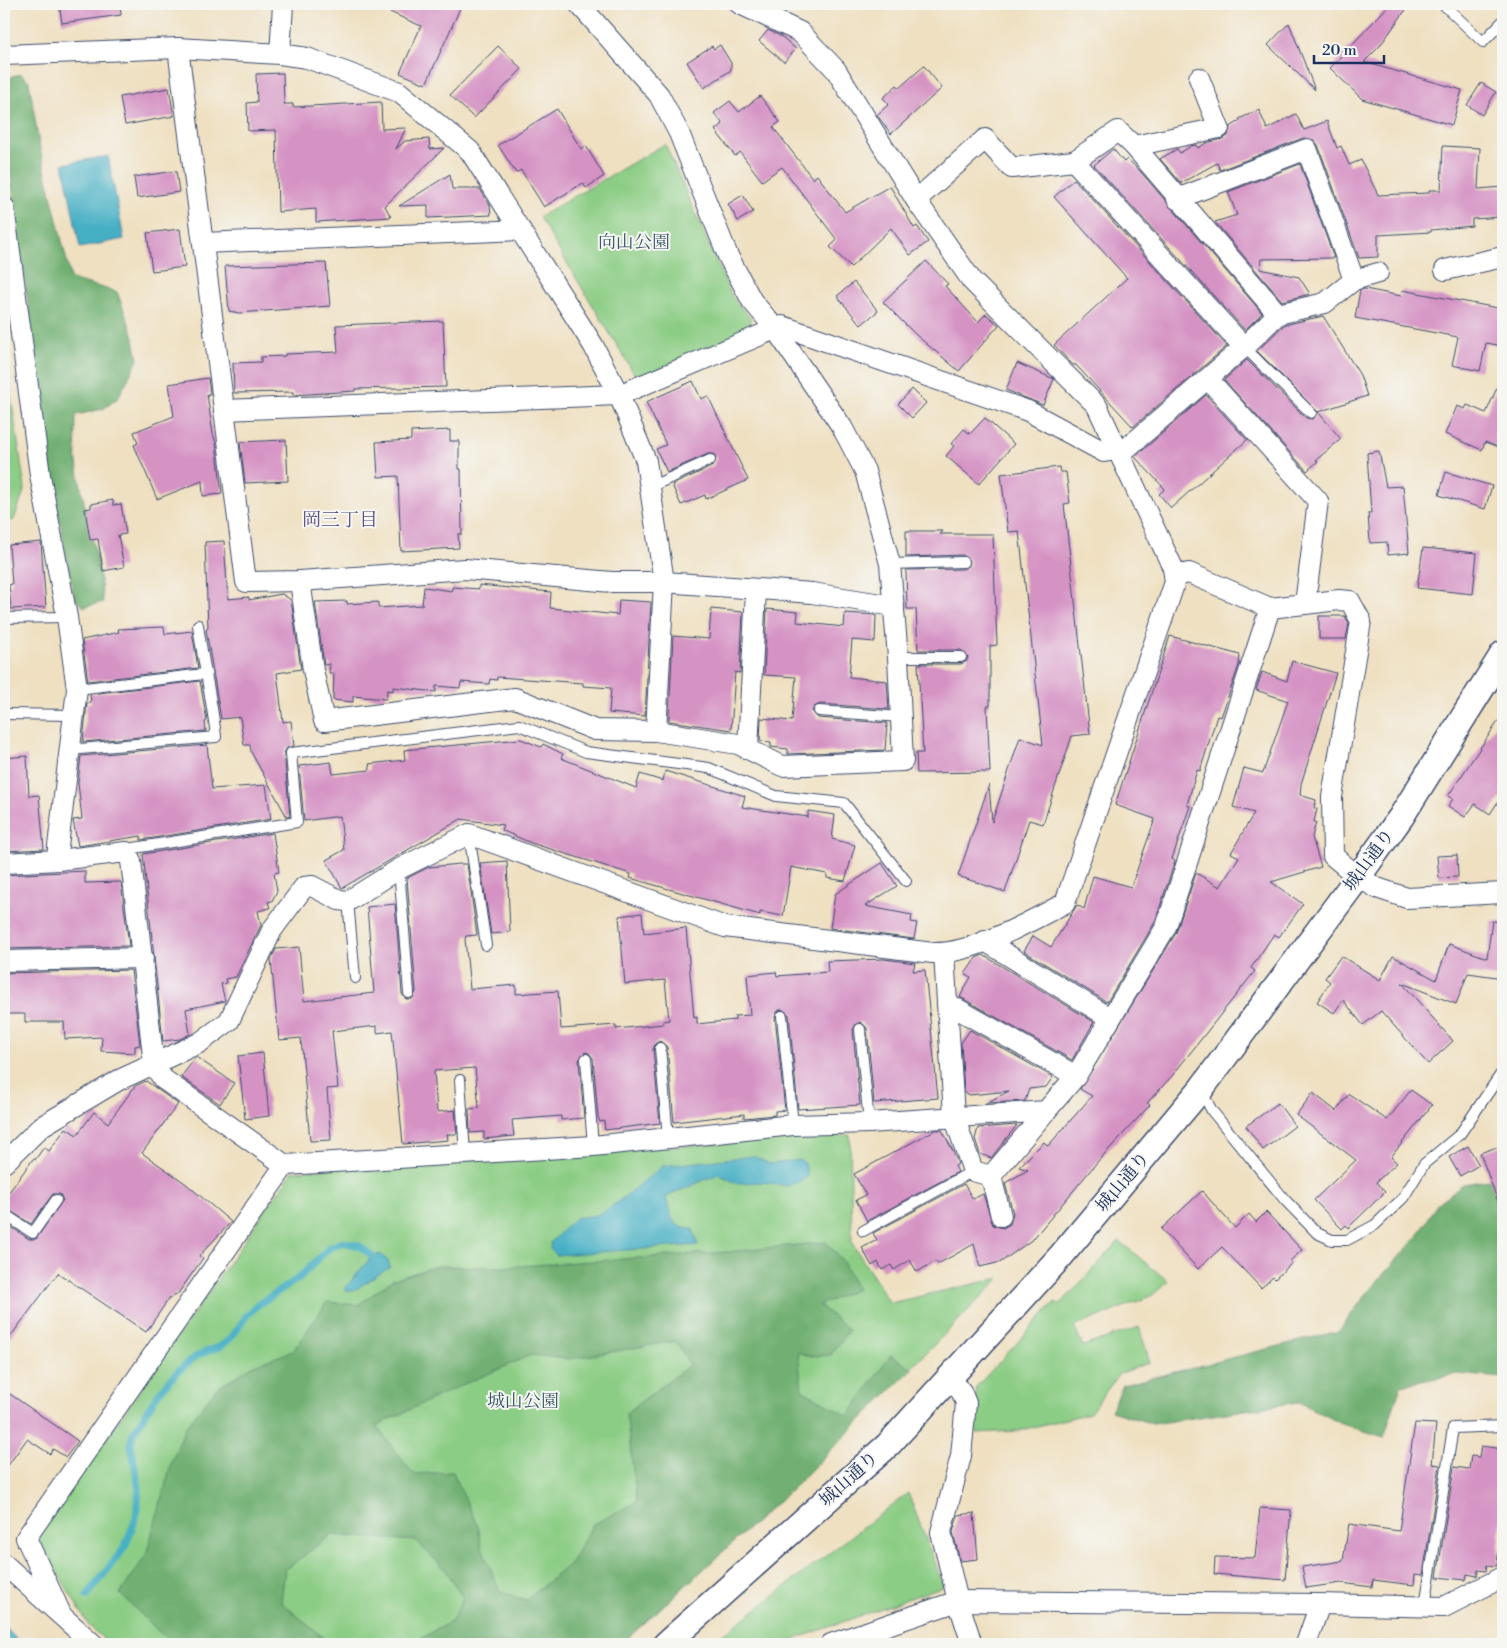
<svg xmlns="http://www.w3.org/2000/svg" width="1507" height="1648" viewBox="0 0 1507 1648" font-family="'Libre Bodoni','Noto Serif JP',serif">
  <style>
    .green { fill: #8ccd85; stroke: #547e72 }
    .forest { fill: #71b072; stroke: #467068; fill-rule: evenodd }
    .water { fill: #45afc4; stroke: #306f91 }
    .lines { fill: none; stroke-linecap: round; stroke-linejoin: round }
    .stream { stroke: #45afc4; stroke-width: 7 }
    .building { fill: #d593c4 }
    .service-casing { stroke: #3b4a6d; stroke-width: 12 }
    .minor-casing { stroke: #3b4a6d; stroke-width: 22 }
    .tertiary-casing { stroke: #3b4a6d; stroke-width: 28 }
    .service { stroke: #fff; stroke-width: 10 }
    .minor { stroke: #fff; stroke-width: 20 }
    .tertiary { stroke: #fff; stroke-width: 25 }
    .labels { text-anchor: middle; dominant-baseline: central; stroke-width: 4; stroke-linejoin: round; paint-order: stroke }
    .park-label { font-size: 18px; fill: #375668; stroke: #f6f6f2 }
    .street-label { font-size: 18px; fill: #1b2f5e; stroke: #f6f6f2 }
    .neighbourhood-label { font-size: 19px; fill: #5c5282; stroke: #f6f6f2 }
  </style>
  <rect width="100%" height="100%" fill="#f6f6f2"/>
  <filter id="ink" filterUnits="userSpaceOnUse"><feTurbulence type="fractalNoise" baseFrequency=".02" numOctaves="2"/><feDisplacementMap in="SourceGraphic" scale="10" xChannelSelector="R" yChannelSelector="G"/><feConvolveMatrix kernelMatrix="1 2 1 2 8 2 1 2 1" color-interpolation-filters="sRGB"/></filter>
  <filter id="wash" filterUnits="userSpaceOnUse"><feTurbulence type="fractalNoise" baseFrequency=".0096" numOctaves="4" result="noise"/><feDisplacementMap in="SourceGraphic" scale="20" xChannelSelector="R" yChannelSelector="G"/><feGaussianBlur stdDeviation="1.12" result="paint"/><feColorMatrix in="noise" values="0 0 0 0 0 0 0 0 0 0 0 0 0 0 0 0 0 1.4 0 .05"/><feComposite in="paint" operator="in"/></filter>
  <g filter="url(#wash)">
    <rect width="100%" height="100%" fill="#efe0c1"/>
    <!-- green -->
    <g class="green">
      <path d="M665 144 732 297 751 319 750 328 642 377 635 375 539 217Z"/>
      <path d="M4 353 25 488 14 520 4 521Z"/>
      <path d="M850 1135 852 1243 890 1303 1000 1278 794 1487 621 1644H109L89 1626 37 1538 293 1171Z"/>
      <path d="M1119 1241 1168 1281 1153 1295 1074 1327 1083 1346 1139 1327 1150 1362 1119 1374 1090 1413 1017 1431 976 1433V1387L1055 1302 1060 1305Z"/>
      <path d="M908 1493 944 1586 781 1644H724L721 1636Z"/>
    </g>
    <!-- forest -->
    <g class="forest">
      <path d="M21 74 29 81 39 144 71 279 117 292 133 334 138 360 118 398 103 409 76 415C76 428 75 442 76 454 81 504 99 552 103 602L84 607 74 598 52 480 4 127V87L12 76Z"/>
      <path d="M1503 1178V1378L1457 1374 1401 1385 1384 1437 1342 1424 1299 1402 1153 1424 1111 1411 1123 1385 1339 1331 1370 1289 1418 1236 1437 1204 1463 1184Z"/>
      <path d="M826 1242 842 1260 857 1289 819 1305 849 1330 831 1355 810 1356 798 1352 802 1390 848 1416 891 1355 912 1369 794 1487 621 1644H417L418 1640 452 1621 463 1598 445 1569 416 1541 331 1535 285 1570 281 1602 331 1644H172L120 1594 146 1555 172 1461 185 1428 216 1389 254 1365 293 1351 327 1302 358 1305 392 1280 437 1266 503 1267 728 1252ZM676 1341 690 1365 626 1413 637 1502 592 1525 571 1563 526 1600 500 1592 481 1545 479 1529 453 1472 413 1474 376 1426 453 1389 531 1355 568 1359Z"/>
    </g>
    <!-- water -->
    <g class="water">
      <path d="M108 156 124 239 80 248 63 164Z"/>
      <path d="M753 1156 770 1164 799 1160 805 1163 808 1177 788 1186 763 1182 736 1183 718 1174 666 1197C671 1216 671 1229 693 1229L698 1245 556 1255 550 1249 551 1242 575 1218 597 1215 610 1208 663 1166Z"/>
      <path d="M381 1254 388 1261 390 1267 353 1291H346V1287L372 1256Z"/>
      <path d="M4 1626 21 1644H4Z"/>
    </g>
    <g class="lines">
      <!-- stream -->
      <path class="stream" d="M87 1596 125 1547 136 1518 139 1489 131 1445 132 1435 157 1395 177 1372 198 1355 221 1346 231 1338 247 1315 259 1304 299 1278 330 1247 343 1242 360 1246 372 1256"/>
    </g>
    <g id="blocks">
      <!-- building -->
      <g class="building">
        <path d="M59 4H120L121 15 62 23Z"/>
        <path d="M372 4H462L426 84 400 73 421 26Z"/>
        <path d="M1390 4H1410L1379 47 1364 62 1462 90 1452 125 1362 99 1330 68Z"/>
        <path d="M1289 23 1315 90 1268 45Z"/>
        <path d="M768 30 782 37 796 49 784 62 759 41Z"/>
        <path d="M720 45 731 63V70L704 88 687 62 712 46 714 49Z"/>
        <path d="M498 46 522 69 474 118 450 95Z"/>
        <path d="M924 66 942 88 891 134 877 115 889 104 883 98 897 85 899 88Z"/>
        <path d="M283 73 284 104H293V107L381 102 382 129 406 128 396 149 405 141 429 139 430 149 444 148 385 206 391 217 316 222V209L278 212 276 130 248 131 247 103 257 102 256 74Z"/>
        <path d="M1481 83 1496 92 1482 115 1467 105Z"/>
        <path d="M169 88 174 116 125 125 120 97Z"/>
        <path d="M760 96 780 122 773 127 813 179 817 175 845 212 890 186 914 228 917 226 928 242 910 255 891 228 851 267 830 247 837 240 782 167 762 181 740 152 735 156 715 130 723 124 714 113 730 101 739 112Z"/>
        <path d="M557 109 581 149 586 146 604 176 586 188 583 183 544 207 521 170 516 173 498 145Z"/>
        <path d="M1259 110 1267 129 1296 114 1304 130 1327 121 1337 148 1341 146 1349 165 1361 160 1378 195 1429 193V190H1441L1443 146 1480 148 1478 189 1503 187V217L1472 219V226L1431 230V232L1378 235V257L1359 258 1318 145 1314 140 1303 138 1220 170 1217 163 1181 183 1160 159 1177 149 1180 153 1191 146 1196 145 1198 148 1206 143 1222 139 1228 136 1230 127 1240 121 1239 119Z"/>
        <path d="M1113 149 1124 162 1127 159 1140 171 1262 313 1245 330 1094 165Z"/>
        <path d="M1300 164 1334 258 1261 259 1260 269 1299 277 1310 294 1282 301 1215 222 1237 215 1228 192Z"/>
        <path d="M176 171 179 192 137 198 134 177Z"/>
        <path d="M450 174 452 189H480L490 205 491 215 428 218V205L399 206Z"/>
        <path d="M1074 179 1227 346 1133 427 1076 365H1073L1054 345 1127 278 1054 197Z"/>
        <path d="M743 195 753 212 738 221 728 204Z"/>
        <path d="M180 229 185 267 152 271 147 233Z"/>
        <path d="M926 261 948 284 945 286 978 322 986 314 999 325 959 371 916 335 883 302Z"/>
        <path d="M326 263 330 306 239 313 229 311 225 266Z"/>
        <path d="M854 282 878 311 861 325 837 296Z"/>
        <path d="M1365 289 1401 296 1402 290 1503 309V346L1486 343 1480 371 1452 365 1458 337 1355 318 1360 290Z"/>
        <path d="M1323 316 1360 375 1367 396 1318 412 1257 351 1284 325Z"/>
        <path d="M443 321 446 387 355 389V391L293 395V392L234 393 233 363 261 362V357L285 356V354L338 352 336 325Z"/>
        <path d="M1247 360 1306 418 1313 419 1318 412 1341 439 1316 460 1318 461 1307 471 1224 380Z"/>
        <path d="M1017 363 1054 379 1043 405 1006 390Z"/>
        <path d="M1503 374V449L1485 442 1482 450 1445 434 1457 406 1465 409 1467 405 1486 413Z"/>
        <path d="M208 378 210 394H207L213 434 216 443 222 494 203 496 202 481 157 499 134 445 138 443 134 432 174 416 169 384Z"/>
        <path d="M693 381 701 399 708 396 748 480 706 499 705 495 681 505 672 485 713 466 716 458 714 454H708L667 472 656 449 666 445 646 402Z"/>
        <path d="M912 389 926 403 912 418 898 404Z"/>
        <path d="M1206 395 1247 440 1171 508 1159 494 1165 489 1135 457Z"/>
        <path d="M985 418 1014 444 979 484 946 456 954 446 951 444 964 429 970 434Z"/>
        <path d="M450 430V441H459V469H461L462 534H458L459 548 401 551 398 476 378 477 376 442 411 440V432Z"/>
        <path d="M286 440 288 481 245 483 240 442Z"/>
        <path d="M1379 451 1386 487 1403 486 1409 553 1388 555 1387 542 1370 543 1368 513H1371L1367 453Z"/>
        <path d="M1059 467 1060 472H1066L1070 503 1064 504 1090 734 1072 736 1043 824 1029 820 1005 892 958 876 989 785 992 822 1020 737 1043 745 1019 531 1008 532 1001 474Z"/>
        <path d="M1446 472 1492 486 1485 509 1439 495Z"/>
        <path d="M113 500V505L121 504 126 534 118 535 124 567 103 571 98 539 90 540 85 509 91 508V504Z"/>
        <path d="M906 531H943L940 534H993L997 645 990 646V706H987L990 772 917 773 916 753H923L918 664H961L967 661 968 657 961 650H918L916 609H907L906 570 963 569 969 566 970 561 963 555 906 557Z"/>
        <path d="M224 541 228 599 249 597V600L282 594 291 600 301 669 277 673 283 722 291 721 294 746 287 748 284 753 290 816 287 817 251 752 250 745H244L240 717 221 719 206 630 208 628 205 542Z"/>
        <path d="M41 542 46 607 11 609 9 585 12 584 9 545Z"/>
        <path d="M1423 548 1477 553 1473 594 1417 588Z"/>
        <path d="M479 585 551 592 550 608 618 615 619 600 651 602 645 716 609 713 611 688 583 686V683L497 677V680L490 679 489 684 461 682 460 688 436 686V692L393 687V691L387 690 386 699 353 696V702L333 700 334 673H329L330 664 324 665 315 602 347 601V604L378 602V608L422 605 424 587 452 591V587L479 589Z"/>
        <path d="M711 609 743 612 740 673 735 672 731 730 669 721V718L673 636 709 639Z"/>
        <path d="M767 609 798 612 797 622 844 627 845 613 876 615 875 642 852 640 849 677 887 681 889 709 820 704 814 707 812 711 818 718 887 723 885 750 788 754V749L771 747V742L760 741 761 718 792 721 796 677 764 675Z"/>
        <path d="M1319 616H1345L1349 623 1346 639H1319Z"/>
        <path d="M164 627 165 634 192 631 198 668 88 681 82 640 119 632 118 629Z"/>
        <path d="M1170 636 1240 655 1239 665 1221 717 1217 716 1200 771 1197 770 1187 805 1190 806 1172 859 1175 861 1155 922 1107 1002 1024 951 1033 936 1051 947 1077 905 1084 909 1093 876 1131 887 1155 819 1115 805Z"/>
        <path d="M1292 661 1336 673 1301 784 1300 795 1316 800 1314 808 1317 809 1314 822H1316L1312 837 1321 867 1271 882 1303 904 1279 937 1274 934 1251 968 1255 971 1172 1076 1147 1103 1150 1105 1099 1160 1033 1239 1001 1262 980 1267 974 1244 938 1264 936 1261 917 1272 910 1260 894 1270 891 1265 882 1270 878 1262 872 1266 862 1248 877 1240 873 1233 964 1184 973 1199 983 1194 993 1225 1003 1228 1010 1224 1013 1213 1005 1183 1028 1170 1019 1167 1044 1142 1048 1146 1092 1096 1080 1089 1176 933 1196 873 1220 887 1239 857 1231 853 1254 813 1233 807 1244 768 1263 773 1288 701 1256 690 1262 672 1287 681Z"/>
        <path d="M200 681 207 721 205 722 206 731 83 742 87 703H91L90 694Z"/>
        <path d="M1503 714V794L1490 814 1475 804 1465 817 1448 806 1453 799 1448 796Z"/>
        <path d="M521 739 541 747 543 744 563 754 561 758 636 788 640 774 663 781 665 771 745 796 742 807 808 817V811L835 815 832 839 855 845 845 881 827 878V874L791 867 783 916 760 912V915L630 878 631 874 531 843 501 830 503 825 461 819 342 888 326 860 344 850 340 816 304 821 299 766 331 762 333 774 370 770 369 764 405 760 404 750Z"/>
        <path d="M207 745 212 789 266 785 271 819 141 840V836L78 846 73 820 82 819 78 783 81 756Z"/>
        <path d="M27 756 29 796 39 795 44 849 4 851V758Z"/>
        <path d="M273 833 279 872 274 873 277 891 272 901 268 902 270 908 258 911 261 925 236 977 225 979 226 983 221 984 225 1001 186 1009 190 1034 180 1039 163 1041 143 854Z"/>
        <path d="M1457 855 1458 877 1439 878 1437 856Z"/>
        <path d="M507 861 510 932 491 934 480 863Z"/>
        <path d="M882 863 897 886 865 906 912 915 911 922 917 923 914 939 830 928 835 894Z"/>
        <path d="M460 864H467L477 935 466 936 465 939 470 989 516 985V994L558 991 561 1029 616 1025V1029L663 1024V1021L669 1020 665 980 625 984 619 916 642 913 644 933 686 928 694 1018 697 1017V1024L735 1020V1016L750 1015 747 975 776 972 777 976 828 972 827 961 884 959 915 963 913 971 925 970 938 1098 874 1103 867 1028 860 1022 856 1024 853 1030 860 1105 798 1109 789 1015 782 1009 778 1011 775 1017 785 1110 775 1111V1115L744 1118V1114L674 1122 667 1047 660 1041 656 1043 653 1049 660 1123 605 1130 604 1121 600 1122 598 1117 593 1058 589 1053 585 1052 579 1060 584 1118 561 1120V1116L512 1120 514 1136 484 1139V1132L470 1133 469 1109 479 1108 475 1068 434 1071 437 1112 455 1110 457 1134H447L448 1140 403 1144 392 1031 377 1033V1026L332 1031 338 1088 327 1089 331 1140 310 1141 301 1038 279 1040 271 959 276 949 299 947 304 1001 374 993 367 907 395 904 402 994 406 999H412L416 992 407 878 429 867Z"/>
        <path d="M85 871V883L121 882 129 946 4 949V875Z"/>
        <path d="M1492 921 1503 922V978L1468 973 1456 1004 1402 983 1453 1041 1428 1064 1381 1011 1363 1025 1343 1000 1334 1013 1317 1002 1330 982 1325 978 1341 956 1380 980 1393 956 1436 980 1449 944 1487 958Z"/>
        <path d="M983 955 1094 1022 1072 1060 960 997 971 977 965 974 976 958Z"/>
        <path d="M131 970 140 1045 135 1046V1053L101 1051 102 1037 65 1039 64 1022H25V1014H4V973Z"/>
        <path d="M970 1030 1053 1077 1046 1087 1029 1089 1025 1101 986 1103 1009 1091 970 1095 964 1092 961 1043Z"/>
        <path d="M263 1053 269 1116 245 1119 238 1056Z"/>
        <path d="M196 1057 234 1083 220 1104 181 1077Z"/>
        <path d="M146 1081 178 1104 142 1153 185 1183 231 1222 199 1256 203 1258 177 1295 175 1294 172 1298 170 1297 146 1332 58 1273 4 1345V1222L29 1239H36L63 1200 60 1194H53L31 1224 4 1207V1199L33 1159 35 1160 44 1147 49 1151 66 1128 77 1135 94 1112 108 1123 135 1086Z"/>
        <path d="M1411 1090 1432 1105 1391 1157 1397 1163 1376 1182 1385 1192 1348 1228 1346 1225 1342 1229 1314 1200 1356 1160 1296 1115 1313 1093 1336 1111 1349 1094 1387 1120Z"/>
        <path d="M1278 1103 1295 1126 1263 1150 1246 1126Z"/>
        <path d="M1017 1125 991 1158 980 1154 975 1139 978 1128Z"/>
        <path d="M935 1130H942L953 1151 958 1164 955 1166 958 1172 867 1221 856 1200 866 1195 854 1174Z"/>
        <path d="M1503 1145V1210H1501L1480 1153Z"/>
        <path d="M1468 1146 1479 1165 1460 1176 1449 1157Z"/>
        <path d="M1202 1191 1235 1228 1249 1214 1256 1222 1266 1212 1302 1250 1290 1261 1292 1263 1275 1279 1273 1277 1261 1288 1222 1247 1198 1269 1161 1229Z"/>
        <path d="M4 1390 78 1441 66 1457 53 1449 50 1454 27 1439 4 1471Z"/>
        <path d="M1415 1423 1436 1424 1432 1464 1440 1465 1423 1575 1415 1574 1414 1585 1373 1580 1372 1587 1341 1583 1306 1588 1302 1567 1343 1561 1349 1524 1399 1531Z"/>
        <path d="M1481 1446 1503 1449V1505L1497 1566 1487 1565 1486 1571 1478 1570 1477 1576 1467 1574 1466 1580 1437 1577 1454 1467 1469 1469 1471 1456 1479 1457Z"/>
        <path d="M1260 1508 1291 1510 1285 1580 1214 1574 1215 1557 1255 1558Z"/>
        <path d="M974 1513 978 1559 960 1561 953 1532 958 1515Z"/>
      </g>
    </g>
  </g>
  <g filter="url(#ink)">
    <use href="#blocks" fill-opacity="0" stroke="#3b4a6d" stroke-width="1"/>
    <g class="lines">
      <defs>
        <g id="service">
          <path d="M1447 4 1445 6 1483 42 1503 21"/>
          <path d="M1244 347 1311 413"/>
          <path d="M650 487 710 460"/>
          <path d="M890 564 963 562"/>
          <path d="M4 618 67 617"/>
          <path d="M898 657H961"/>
          <path d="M77 689 204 674"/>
          <path d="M819 711 901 717"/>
          <path d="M4 714 74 715"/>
          <path d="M69 750 216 737C212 699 203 663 198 625"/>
          <path d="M469 834 486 945"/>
          <path d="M126 852 134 848 297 822 291 753 519 725 586 752 709 768 776 796 844 803 906 881"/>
          <path d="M399 869 409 993"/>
          <path d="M348 901 355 978"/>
          <path d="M782 1016 793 1125"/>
          <path d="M860 1029 869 1123"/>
          <path d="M660 1048 668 1138"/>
          <path d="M586 1059 593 1146"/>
          <path d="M460 1080 465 1154"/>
          <path d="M1201 1090 1212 1111 1285 1200 1317 1233 1332 1240H1347L1375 1225 1403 1198 1424 1164 1460 1134 1503 1071"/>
          <path d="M4 1214 33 1233 56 1200"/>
          <path d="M863 1231 973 1171"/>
          <path d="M1425 1606 1453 1428 1503 1426"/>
        </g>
        <g id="minor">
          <path d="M178 48 246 582 300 581 465 569 612 582H664L812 593 894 606"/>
          <path d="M280 54 283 4"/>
          <path d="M4 55 178 48 280 54 307 58 399 92 470 151 593 345 619 395 646 461 664 582 656 731"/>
          <path d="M1134 146 1219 128 1199 78"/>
          <path d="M1177 199 1307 149 1354 280"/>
          <path d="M916 200 985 139 1012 168 1074 161"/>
          <path d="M4 207 40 475 67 617 77 689 58 846V860"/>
          <path d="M203 243 521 230"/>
          <path d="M1445 270 1503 257"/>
          <path d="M1278 314 1325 303 1354 280 1378 273"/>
          <path d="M1208 379 1318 501 1305 604"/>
          <path d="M224 410 619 395 782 326 1028 411 1104 452 1127 448 1244 347 1278 314 1134 146 1118 131 1074 161 1244 347"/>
          <path d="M1175 576 1189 573 1270 608 1339 600 1350 601 1361 621 1332 797 1333 856 1358 877 1377 888 1407 898 1503 893"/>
          <path d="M300 581 313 670 324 721 515 698 595 730 656 731 738 744 782 766 903 761 898 657 890 564 865 471 842 427 774 327 752 301 728 256 679 133 659 95 579 4"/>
          <path d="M748 749 756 590"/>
          <path d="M4 863 58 860 126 852 131 861 154 1065 163 1079 285 1165"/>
          <path d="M985 941 1110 1018"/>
          <path d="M944 953 954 1116 973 1171 991 1176 1046 1111"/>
          <path d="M4 961 143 958"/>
          <path d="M947 1003 1076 1076"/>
          <path d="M4 1163 42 1126 119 1080 199 1043 229 1021 272 930 304 887 312 886 339 900 348 901 399 869 469 834 725 927 933 953C973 954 1029 922 1065 903L1175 582 1173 568 1097 406 972 281 916 200 836 70 800 32 740 4"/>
          <path d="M991 1176 1001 1216"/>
          <path d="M949 1380 961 1391 966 1403 961 1456 941 1532 958 1601 972 1644"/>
          <path d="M4 1564 93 1644"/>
          <path d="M61 1614 26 1538 285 1165 593 1146 793 1125 869 1123 1046 1111 1076 1076 1166 927 1270 608"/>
          <path d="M831 1644 958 1601 1320 1604 1444 1607 1503 1577"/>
          <path d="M1306 1644 1320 1604"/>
        </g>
        <path id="tertiary" d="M666 1644 888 1445 1060 1257 1201 1089 1358 877 1401 817 1503 654"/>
      </defs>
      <!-- service casing -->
      <use href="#service" class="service-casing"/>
      <!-- minor casing -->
      <use href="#minor" class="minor-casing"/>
      <!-- tertiary casing -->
      <use href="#tertiary" class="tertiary-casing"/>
      <!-- service -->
      <use href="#service" class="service"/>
      <!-- minor -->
      <use href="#minor" class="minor"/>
      <!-- tertiary -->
      <use href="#tertiary" class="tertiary"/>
    </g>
  </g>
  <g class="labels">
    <!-- park labels -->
    <g class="park-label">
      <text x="634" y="242">向山公園</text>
      <text x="523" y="1401">城山公園</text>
    </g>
    <!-- street labels -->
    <g class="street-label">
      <text transform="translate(1369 860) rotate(-54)">城山通り</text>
      <text transform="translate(1123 1182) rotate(-50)">城山通り</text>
      <text transform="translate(849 1479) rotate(-42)">城山通り</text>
    </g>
    <!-- neighbourhood labels -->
    <g class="neighbourhood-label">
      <text x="340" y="520">岡三丁目</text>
    </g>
  </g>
  <!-- margin -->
  <rect width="1507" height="1648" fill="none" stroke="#f6f6f2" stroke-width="20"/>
  <!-- scale -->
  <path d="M1314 55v8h70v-8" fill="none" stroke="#1b2f5e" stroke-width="2.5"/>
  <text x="1322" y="55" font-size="15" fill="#1b2f5e" stroke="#f6f6f2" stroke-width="4" paint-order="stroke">20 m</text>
</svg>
